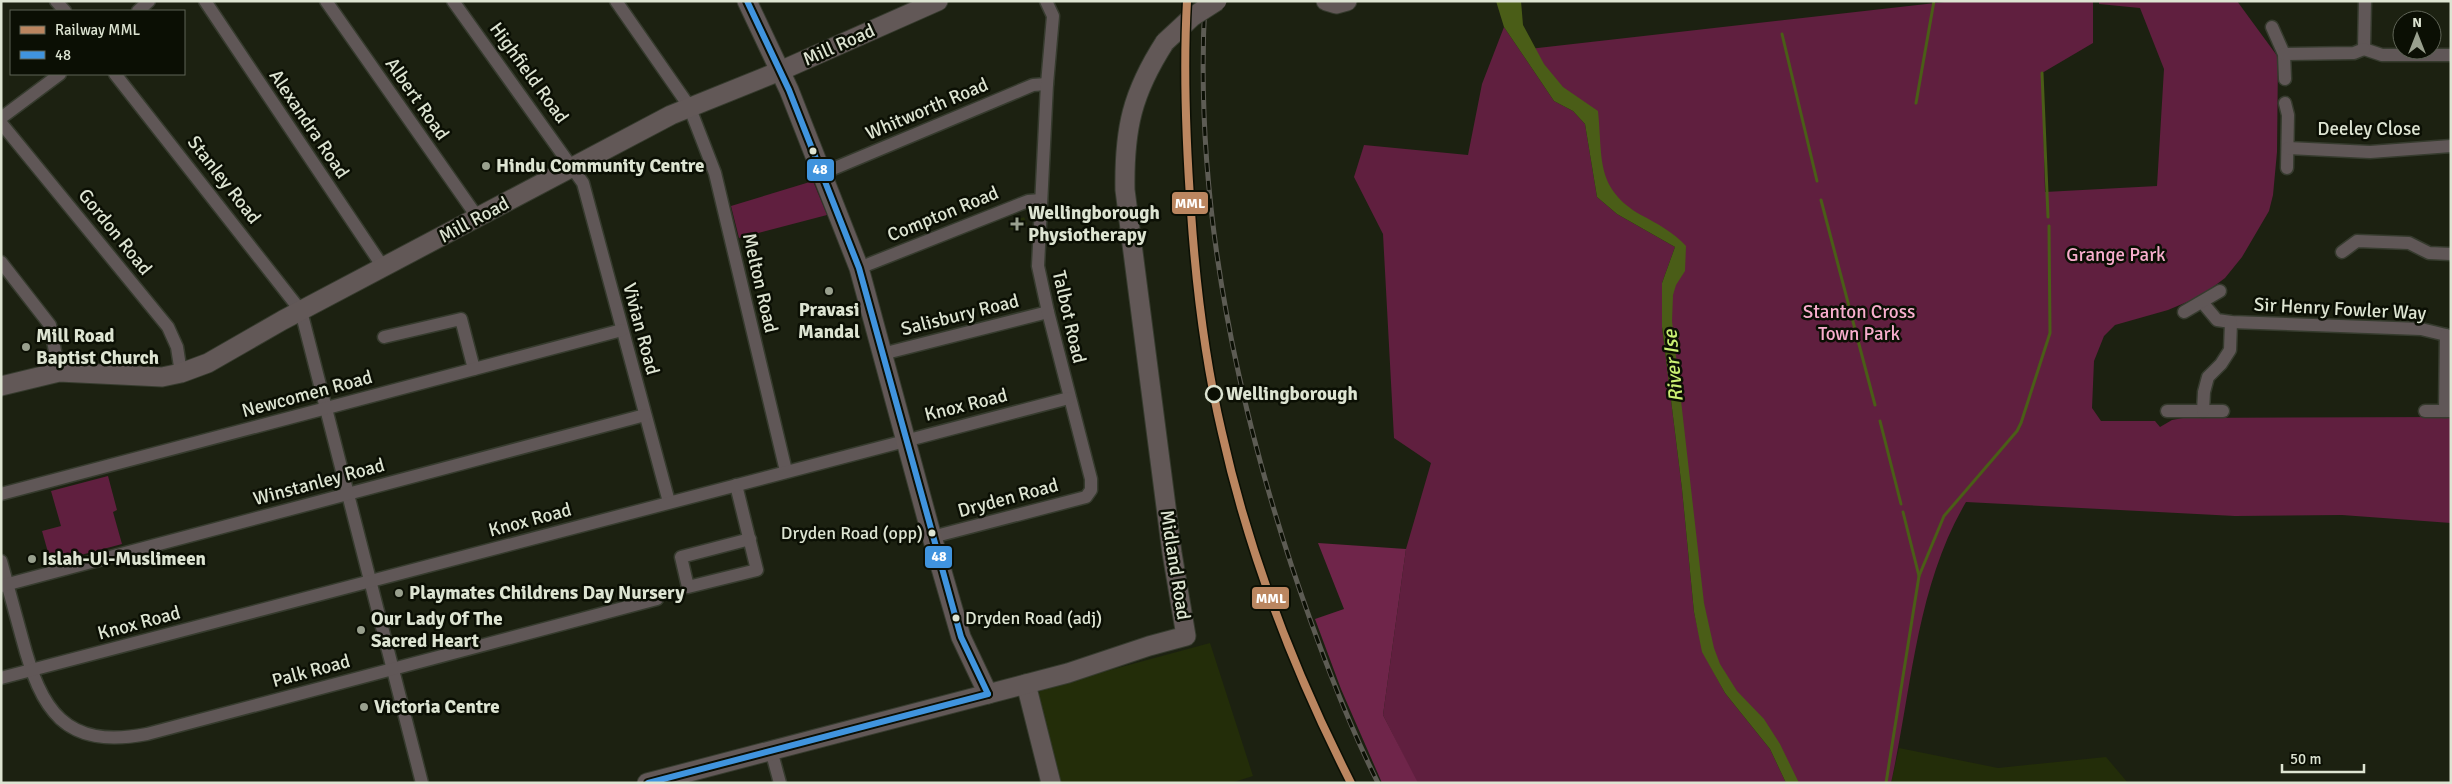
<svg xmlns="http://www.w3.org/2000/svg" width="2452" height="784" viewBox="0 0 2452 784" font-family="Signika,sans-serif">
  <style>
    .built { fill: #232d09 }
    .green { fill: #601f3f }
    .forest { fill: #6f254a }
    .water { fill: #4a5d17 }
    .lines { fill: none; stroke-linecap: round; stroke-linejoin: round }
    .stream { stroke: #4a5d17; stroke-width: 3 }
    .street-casing { stroke: #363b2e; stroke-width: 15 }
    .secondary-casing { stroke: #363b2e; stroke-width: 21 }
    .street { stroke: #605757; stroke-width: 12 }
    .secondary { stroke: #625857; stroke-width: 19 }
    .rail-casing { stroke: #5d5c54; stroke-width: 5 }
    .rail { stroke: #0b0f04; stroke-width: 3; stroke-dasharray: 9; stroke-linecap: butt }
    .secondary-bridge-casing { stroke: #363b2e; stroke-width: 21; stroke-linecap: butt }
    .secondary-bridge { stroke: #625857; stroke-width: 19 }
    .bus-1-casing { stroke: #0b0f04; stroke-width: 10 }
    .bus-1 { stroke: #4094de; stroke-width: 6 }
    .rail-1-casing { stroke: #0b0f04; stroke-width: 11 }
    .rail-1 { stroke: #bb8660; stroke-width: 8 }
    .bus-dot { fill: #dde4d2; stroke: #0b0f04; stroke-width: 2 }
    .poi-dot { fill: #99a08e; stroke: #0b0f04; stroke-width: 2 }
    .stop-dot { fill: #0b0f04; stroke: #dde4d2; stroke-width: 2.5 }
    .labels { text-anchor: middle; dominant-baseline: central; stroke-width: 5; stroke-linejoin: round; paint-order: stroke }
    .bus-label { font-size: 18px; fill: #dde4d2; stroke: #0b0f04; text-anchor: end }
    .street-label { font-size: 19px; fill: #dde4d2; stroke: #0b0f04 }
    .poi-label { font-size: 19px; font-weight: bold; fill: #dde4d2; stroke: #0b0f04; text-anchor: start }
    .park-label { font-size: 19px; fill: #f8aecd; stroke: #0b0f04 }
    .stop-label { font-size: 19px; font-weight: bold; fill: #dde4d2; stroke: #0b0f04; text-anchor: start }
    .water-label { font-size: 20px; font-style: italic; fill: #cbf073; stroke: #0b0f04 }
    .line-badge { stroke: #0b0f04; stroke-width: 2 }
    .badge-label { font-size: 14px; text-anchor: middle; font-weight: bold; fill: #fff }
  </style>
  <rect width="100%" height="100%" fill="#1c2111"/>
  <!-- built -->
  <g class="built">
    <path d="M1024 217 1027 224 1011 230 1008 223Z"/>
    <path d="M1210 643 1253 776 1231 783H1059L1037 703 1040 689Z"/>
    <path d="M1899 748 1998 768 2106 757 2128 783H1891Z"/>
  </g>
  <!-- green -->
  <g class="green">
    <path d="M1953 1H2093V43L2042 73 2045 192 2157 186 2164 69 2140 8 2099 4V1H2237L2278 57 2277 152 2273 195 2269 211 2242 257 2225 278 2201 296 2168 310 2115 325 2104 336 2094 361 2092 408 2101 421H2155L2160 427 2172 420 2183 418 2451 417V523L2342 515 2235 516 1966 502C1916 587 1912 688 1891 783H1793L1790 770 1734 700 1696 610 1666 288 1681 242 1603 192 1592 117 1554 87 1529 49Z"/>
    <path d="M1504 27 1554 101 1573 111 1585 124 1597 197 1617 214 1675 247 1662 283V327L1682 489 1694 612 1703 652 1725 693 1770 749 1786 783H1417L1383 715 1406 549 1431 463 1394 438 1383 234 1354 177 1364 145 1468 155 1482 84Z"/>
    <path d="M813 181 827 215 739 238 731 206Z"/>
    <path d="M108 476 117 510 113 512 122 544 51 563 42 531 61 526 51 491Z"/>
  </g>
  <!-- forest -->
  <path class="forest" d="M1318 543 1406 549 1383 715 1418 783H1382L1341 689 1315 619 1344 609Z"/>
  <!-- water -->
  <path class="water" d="M1496 1H1521L1523 25 1544 64 1563 87 1598 111C1603 159 1595 188 1641 215 1658 224 1673 232 1686 246L1685 271 1676 285 1673 295 1672 321 1704 603 1714 648 1720 664 1737 691 1764 719 1780 744 1799 783H1786L1770 749 1725 693 1702 652 1694 612 1682 489 1662 327V283L1675 247 1617 214 1597 197 1585 124 1573 111 1554 101 1504 27Z"/>
  <g class="lines">
    <!-- stream -->
    <g class="stream">
      <path d="M1782 34 1817 181"/>
      <path d="M2042 73 2048 217"/>
      <path d="M1916 103 1934 1"/>
      <path d="M1821 200 1875 405"/>
      <path d="M1880 421 1901 504"/>
      <path d="M1919 576 1944 516 2017 431 2021 423 2050 333 2049 226"/>
      <path d="M1886 783 1919 576 1903 512"/>
    </g>
    <defs>
      <g id="street">
        <path d="M56 1 65 11"/>
        <path d="M205 1 383 267"/>
        <path d="M326 1 478 218"/>
        <path d="M453 1 583 183 669 502"/>
        <path d="M616 1 689 106 715 173 786 471"/>
        <path d="M138 11 149 1"/>
        <path d="M2272 27 2284 54 2285 79"/>
        <path d="M2364 49 2382 55H2451"/>
        <path d="M2364 49 2365 1"/>
        <path d="M2284 54 2354 53 2364 49"/>
        <path d="M115 74 301 311 422 783"/>
        <path d="M2285 103 2288 115 2287 168"/>
        <path d="M1 118 60 74"/>
        <path d="M1 123 168 327 177 347 181 373"/>
        <path d="M2288 148 2370 152 2451 146"/>
        <path d="M823 173 1033 85 1047 84"/>
        <path d="M2342 252 2357 241 2409 243 2429 253 2451 254"/>
        <path d="M1 262 50 325 59 372"/>
        <path d="M859 268 1028 201 1041 200"/>
        <path d="M2202 302 2217 320 2231 322 2421 329 2446 335"/>
        <path d="M2184 312 2220 291"/>
        <path d="M384 337 461 319 474 369"/>
        <path d="M882 354 1048 312"/>
        <path d="M2167 411H2223"/>
        <path d="M2203 411 2204 392 2208 377 2221 364 2230 350 2231 322"/>
        <path d="M2425 411H2451"/>
        <path d="M2445 411 2446 335"/>
        <path d="M736 485 757 570 688 587 681 557 750 539"/>
        <path d="M1 494 622 330"/>
        <path d="M932 537 1086 497 1091 490V479L1048 312 1038 266 1047 84 1053 16 1046 1"/>
        <path d="M1 561C8 587 15 612 22 638 41 710 64 750 147 734L657 599"/>
        <path d="M1 586 645 415"/>
        <path d="M1 678 1069 398"/>
        <path d="M771 750 780 783"/>
      </g>
      <g id="secondary">
        <path d="M747 1 789 90 859 268 932 537 961 637 988 694"/>
        <path d="M1326 1 1336 4 1347 1"/>
        <path d="M1 386 59 372 162 377 181 373 208 363 283 320 671 115 780 71 938 1"/>
        <path d="M1026 684 1051 783"/>
        <path d="M647 783 1068 673 1149 646 1186 636 1172 553 1125 190C1124 129 1132 93 1165 42"/>
      </g>
    </defs>
    <!-- street casing -->
    <use href="#street" class="street-casing"/>
    <!-- secondary casing -->
    <use href="#secondary" class="secondary-casing"/>
    <!-- street -->
    <use href="#street" class="street"/>
    <!-- secondary -->
    <use href="#secondary" class="secondary"/>
    <defs>
      <path id="rail" d="M1205 1C1194 192 1232 384 1291 564 1316 639 1343 713 1378 783"/>
    </defs>
    <!-- rail casing -->
    <use href="#rail" class="rail-casing"/>
    <!-- rail -->
    <use href="#rail" class="rail"/>
    <defs>
      <path id="secondary-bridge" d="M1165 42 1192 17 1217 1"/>
    </defs>
    <!-- secondary-bridge casing -->
    <use href="#secondary-bridge" class="secondary-bridge-casing"/>
    <!-- secondary-bridge -->
    <use href="#secondary-bridge" class="secondary-bridge"/>
    <defs>
      <g id="bus-1">
        <path d="M747 1 789 90 859 268 961 637 988 694"/>
        <path d="M648 783 988 694"/>
      </g>
    </defs>
    <!-- bus-1 casing -->
    <use href="#bus-1" class="bus-1-casing"/>
    <!-- bus-1 -->
    <use href="#bus-1" class="bus-1"/>
    <defs>
      <path id="rail-1" d="M1187 1C1183 72 1186 142 1191 212 1196 286 1205 361 1222 433 1249 554 1295 673 1351 783"/>
    </defs>
    <!-- rail-1 casing -->
    <use href="#rail-1" class="rail-1-casing"/>
    <!-- rail-1 -->
    <use href="#rail-1" class="rail-1"/>
  </g>
  <!-- markers -->
  <g class="bus-dot">
    <circle cx="813" cy="151" r="4.5"/>
    <circle cx="932" cy="533" r="4.5"/>
    <circle cx="956" cy="618" r="4.5"/>
  </g>
  <g class="poi-dot">
    <circle cx="486" cy="166" r="5"/>
    <path d="M1014.5 216.5h5v5h5v5h-5v5h-5v-5h-5v-5h5z"/>
    <circle cx="829" cy="291" r="5"/>
    <circle cx="26" cy="347" r="5"/>
    <circle cx="32" cy="559" r="5"/>
    <circle cx="399" cy="593" r="5"/>
    <circle cx="361" cy="630" r="5"/>
    <circle cx="364" cy="707" r="5"/>
  </g>
  <circle class="stop-dot" cx="1214" cy="394" r="8"/>
  <g class="labels">
    <!-- bus labels -->
    <g class="bus-label">
      <text x="923" y="533">Dryden Road (opp)</text>
      <text x="965" y="618" text-anchor="start">Dryden Road (adj)</text>
    </g>
    <!-- street labels -->
    <g class="street-label">
      <text transform="translate(839 45) rotate(-24)">Mill Road</text>
      <text transform="translate(529 73) rotate(54)">Highfield Road</text>
      <text transform="translate(417 99) rotate(55)">Albert Road</text>
      <text transform="translate(927 109) rotate(-23)">Whitworth Road</text>
      <text transform="translate(309 124) rotate(56)">Alexandra Road</text>
      <text x="2369" y="129">Deeley Close</text>
      <text transform="translate(224 180) rotate(52)">Stanley Road</text>
      <text transform="translate(943 214) rotate(-22)">Compton Road</text>
      <text transform="translate(474 220) rotate(-28)">Mill Road</text>
      <text transform="translate(115 232) rotate(51)">Gordon Road</text>
      <text transform="translate(760 283) rotate(77)">Melton Road</text>
      <text transform="translate(2340 309) rotate(3)">Sir Henry Fowler Way</text>
      <text transform="translate(960 315) rotate(-14)">Salisbury Road</text>
      <text transform="translate(1069 317) rotate(77)">Talbot Road</text>
      <text transform="translate(641 329) rotate(75)">Vivian Road</text>
      <text transform="translate(307 394) rotate(-15)">Newcomen Road</text>
      <text transform="translate(966 405) rotate(-14)">Knox Road</text>
      <text transform="translate(319 482) rotate(-15)">Winstanley Road</text>
      <text transform="translate(1008 498) rotate(-15)">Dryden Road</text>
      <text transform="translate(530 520) rotate(-15)">Knox Road</text>
      <text transform="translate(1175 565) rotate(81)">Midland Road</text>
      <text transform="translate(139 623) rotate(-15)">Knox Road</text>
      <text transform="translate(311 671) rotate(-15)">Palk Road</text>
    </g>
    <!-- poi labels -->
    <g class="poi-label">
      <text x="496" y="166">Hindu Community Centre</text>
      <text x="1028" y="213">Wellingborough<tspan x="1028" dy="22">Physiotherapy</tspan></text>
      <text x="829" y="310" text-anchor="middle">Pravasi<tspan x="829" dy="22">Mandal</tspan></text>
      <text x="36" y="336">Mill Road<tspan x="36" dy="22">Baptist Church</tspan></text>
      <text x="42" y="559">Islah-Ul-Muslimeen</text>
      <text x="409" y="593">Playmates Childrens Day Nursery</text>
      <text x="371" y="619">Our Lady Of The<tspan x="371" dy="22">Sacred Heart</tspan></text>
      <text x="374" y="707">Victoria Centre</text>
    </g>
    <!-- park labels -->
    <g class="park-label">
      <text x="2116" y="255">Grange Park</text>
      <text x="1859" y="312">Stanton Cross<tspan x="1859" dy="22">Town Park</tspan></text>
    </g>
    <!-- stop labels -->
    <g class="stop-label">
      <text x="1226" y="394">Wellingborough</text>
    </g>
    <!-- water labels -->
    <g class="water-label">
      <text transform="translate(1673 366) rotate(-95)">River Ise</text>
    </g>
  </g>
  <g class="line-badge">
    <rect x="806" y="158" width="29" height="24" rx="5" fill="#4094de"/>
    <rect x="1171" y="191" width="38" height="24" rx="5" fill="#bb8660"/>
    <rect x="924" y="545" width="29" height="24" rx="5" fill="#4094de"/>
    <rect x="1251" y="586" width="39" height="24" rx="5" fill="#bb8660"/>
  </g>
  <g class="badge-label">
    <text x="820" y="174">48</text>
    <text x="1190" y="208">MML</text>
    <text x="939" y="561">48</text>
    <text x="1271" y="603">MML</text>
  </g>
  <!-- border -->
  <rect width="2452" height="784" fill="none" stroke="#dde4d2" stroke-width="5"/>
  <!-- legend -->
  <rect x="10" y="10" width="175" height="65" fill="#0b0f04" stroke="#5f6456"/>
  <rect x="20" y="26" width="25" height="8" fill="#bb8660" stroke="#5f6456"/>
  <text x="55" y="35" font-size="15" fill="#dde4d2">Railway MML</text>
  <rect x="20" y="51" width="25" height="8" fill="#4094de" stroke="#5f6456"/>
  <text x="55" y="60" font-size="15" fill="#dde4d2">48</text>
  <!-- north arrow -->
  <g transform="translate(2417 35)"><circle r="24" fill="#0b0f04" stroke="#5f6456"/>
  <path d="M0-4L9 19L0 12L-9 19Z" fill="#99a08e"/>
  <text y="-8" font-size="14" font-weight="bold" text-anchor="middle" fill="#dde4d2">N</text>
  </g>
  <!-- scale -->
  <path d="M2282 764v8h82v-8" fill="none" stroke="#dde4d2" stroke-width="2.5"/>
  <text x="2290" y="764" font-size="15" fill="#dde4d2" stroke="#0b0f04" stroke-width="4" paint-order="stroke">50 m</text>
</svg>
